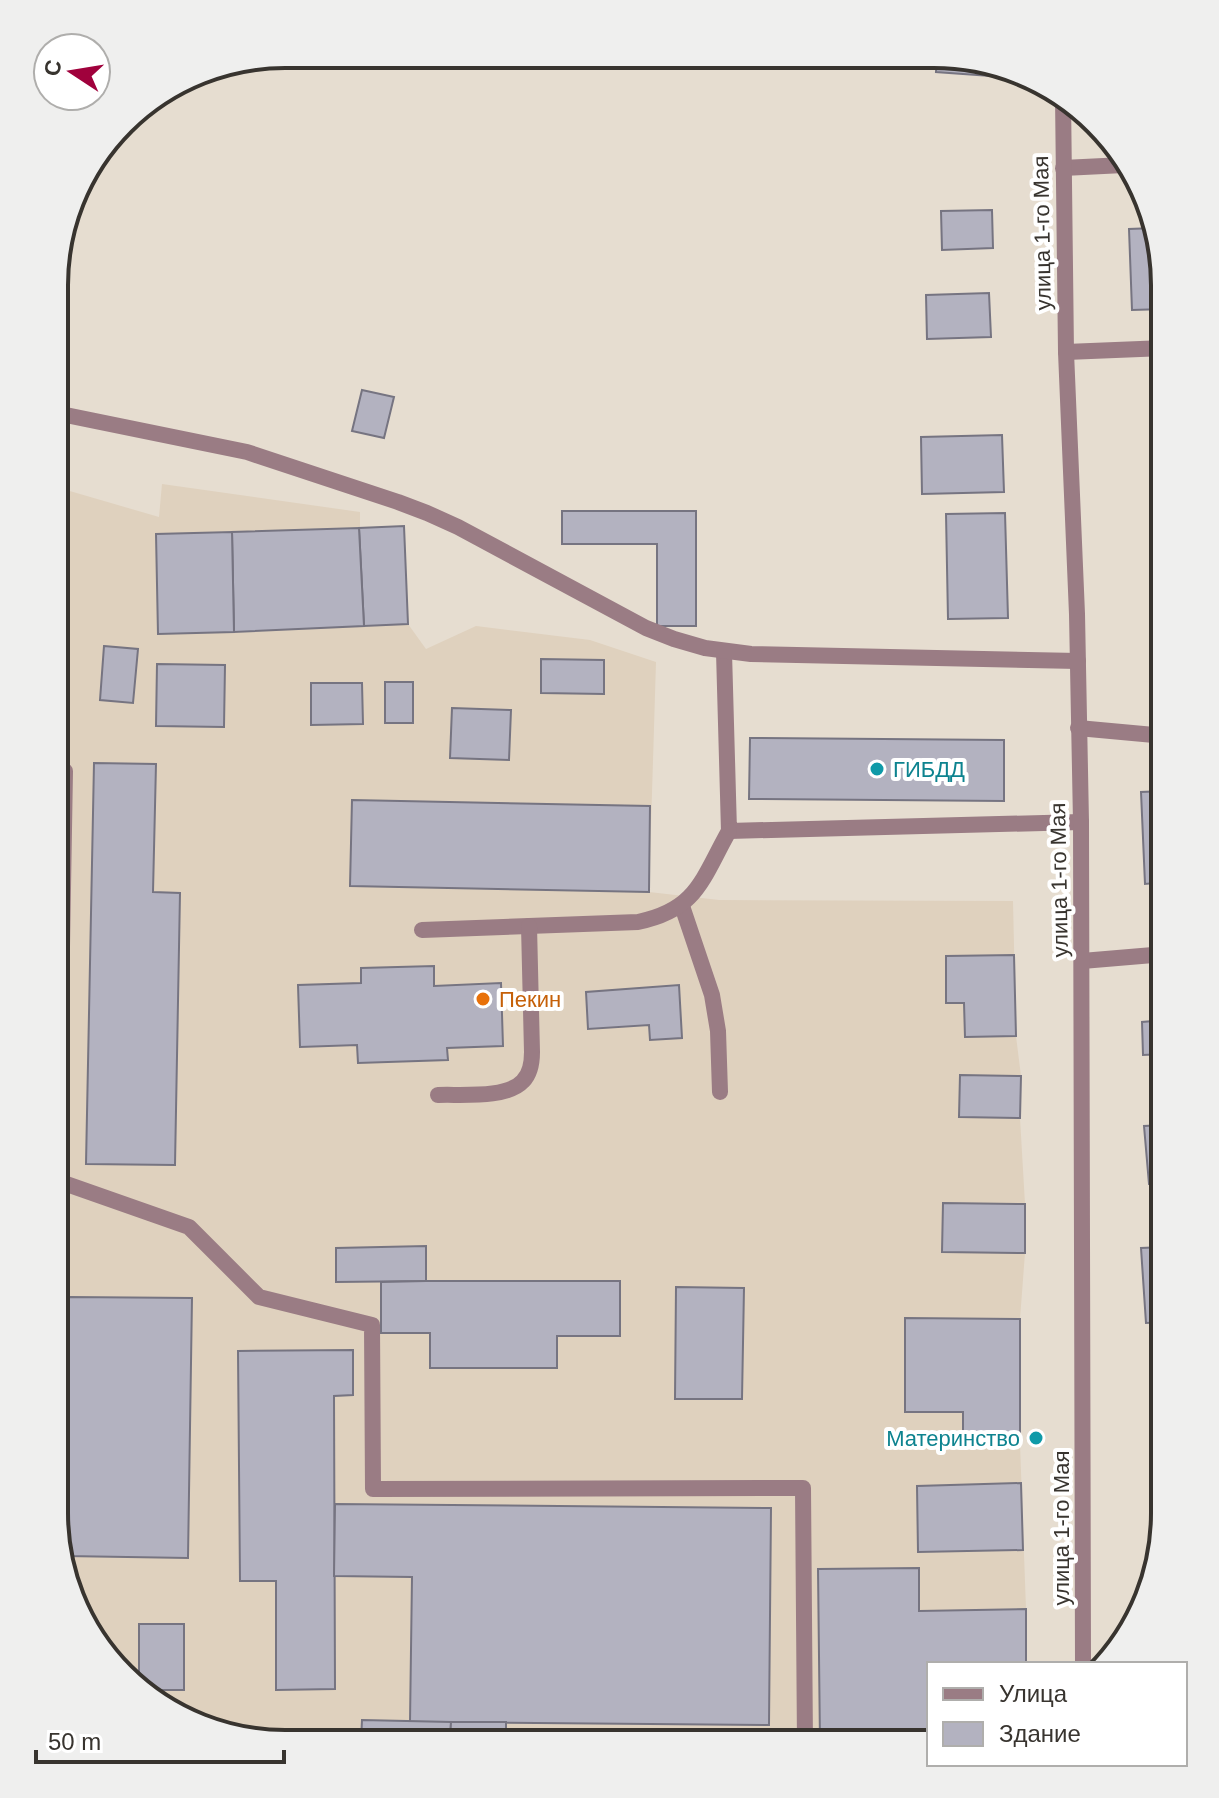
<svg xmlns="http://www.w3.org/2000/svg" width="1219" height="1798" viewBox="0 0 1219 1798" font-family="Helvetica,sans-serif">
  <style>
    .built { fill: #dfd1be }
    .building { fill: #b3b2c0; stroke: #767481; stroke-width: 2 }
    .lines { fill: none; stroke-linecap: round; stroke-linejoin: round }
    .service { stroke: #9a7c84; stroke-width: 16 }
    .minor { stroke: #9a7c84; stroke-width: 16 }
    .tertiary { stroke: #9a7c84; stroke-width: 16 }
    .culture-dot { fill: #0f9aa8; stroke: #fff; stroke-width: 3 }
    .food-dot { fill: #e8710a; stroke: #fff; stroke-width: 3 }
    .labels { text-anchor: middle; dominant-baseline: central; stroke-width: 8; stroke-linejoin: round; paint-order: stroke }
    .street-label { font-size: 22px; fill: #38342f; stroke: #fff }
    .culture-label { font-size: 22px; fill: #0d838f; stroke: #fff; text-anchor: start }
    .food-label { font-size: 22px; fill: #c56008; stroke: #fff; text-anchor: start }
    .rim { fill: none; stroke: #38342f; stroke-width: 4 }
  </style>
  <rect width="100%" height="100%" fill="#e6ddd0"/>
  <!-- built -->
  <path class="built" d="M162 484 360 512V528L404 526 408 624 426 649 476 626 590 640 656 662 649 892 719 900 1013 901 1016 1036 1021 1076 1020 1118 1025 1204V1253L1020 1319V1444L1026 1609V1664H929V1744L255 1742 145 1697 72 1602 54 1513 56 487 159 517Z"/>
  <!-- building -->
  <g class="building">
    <path d="M937 56H965L990 67V76L936 72Z"/>
    <path d="M992 210 993 248 942 250 941 211Z"/>
    <path d="M1154 228 1165 285V309L1132 310 1129 229Z"/>
    <path d="M989 293 991 337 927 339 926 295Z"/>
    <path d="M362 390 394 397 384 438 352 431Z"/>
    <path d="M1002 435 1004 492 922 494 921 437Z"/>
    <path d="M562 511H696V626H657V544H562Z"/>
    <path d="M1005 513 1008 618 948 619 946 514Z"/>
    <path d="M404 526 408 624 364 626 359 528Z"/>
    <path d="M359 528 364 626 234 632 232 532Z"/>
    <path d="M232 532 234 632 158 634 156 534Z"/>
    <path d="M104 646 138 649 133 703 100 700Z"/>
    <path d="M541 659 604 660V694L541 693Z"/>
    <path d="M157 664 225 665 224 727 156 726Z"/>
    <rect x="385" y="682" width="28" height="41"/>
    <path d="M311 683H362L363 724 311 725Z"/>
    <path d="M452 708 511 710 509 760 450 758Z"/>
    <path d="M750 738 1004 740V801L749 799Z"/>
    <path d="M94 763 156 764 153 892 180 893 175 1165 86 1164Z"/>
    <path d="M1165 791V882L1145 884 1141 792Z"/>
    <path d="M352 800 650 806 649 892 350 886Z"/>
    <path d="M1014 955 1016 1036 965 1037 964 1003H946V956Z"/>
    <path d="M434 966V986L501 983 503 1046 447 1048 448 1060 358 1063 357 1045 300 1047 298 985 361 983V968Z"/>
    <path d="M679 985 682 1038 650 1040 649 1025 588 1029 586 992Z"/>
    <path d="M1165 1020V1054L1143 1055 1142 1022Z"/>
    <path d="M960 1075 1021 1076 1020 1118 959 1117Z"/>
    <path d="M1165 1125V1183L1149 1184 1144 1126Z"/>
    <path d="M943 1203 1025 1204V1253L942 1252Z"/>
    <path d="M426 1246V1281L336 1282V1248Z"/>
    <path d="M1165 1247V1322L1146 1323 1141 1248Z"/>
    <path d="M426 1281H620V1336H557V1368H430V1333H381V1282Z"/>
    <path d="M676 1287 744 1288 742 1399H675Z"/>
    <path d="M69 1297 192 1298 188 1558 66 1556Z"/>
    <path d="M905 1318 1020 1319V1444H963V1412H905Z"/>
    <path d="M353 1350V1395L334 1396 335 1689 276 1690V1581H240L238 1351Z"/>
    <path d="M1021 1483 1023 1550 918 1552 917 1486Z"/>
    <path d="M335 1504 771 1508 769 1725 410 1722 412 1577 334 1576Z"/>
    <path d="M919 1568V1611L1026 1609V1664H929V1742L820 1743 818 1569Z"/>
    <rect x="139" y="1624" width="45" height="66"/>
    <path d="M362 1720 451 1722 450 1743 361 1742Z"/>
    <path d="M451 1722H506V1743H450Z"/>
  </g>
  <g class="lines">
    <!-- service -->
    <g class="service">
      <path d="M1063 168 1124 165"/>
      <path d="M1066 352 1165 348"/>
      <path d="M724 652 729 831 1081 822"/>
      <path d="M1078 728 1165 736"/>
      <path d="M65 771 58 1181 189 1227 259 1297 372 1325 373 1489 803 1488 805 1744"/>
      <path d="M682 906 712 995 718 1031 720 1092"/>
      <path d="M422 930 638 922C697 910 702 879 729 831"/>
      <path d="M1082 961 1165 954"/>
      <path d="M438 1095C460 1094 507 1099 523 1081 531 1073 532 1062 532 1052L529 926"/>
      <path d="M54 1359 58 1181"/>
    </g>
    <!-- minor -->
    <path class="minor" d="M56 413 247 452 398 502 427 513 458 527 646 628 674 639 705 648 751 654 1078 661"/>
    <!-- tertiary -->
    <path class="tertiary" d="M1063 97 1066 352 1077 614 1081 822 1083 1664"/>
  </g>
  <!-- markers -->
  <g class="culture-dot">
    <circle cx="877" cy="769" r="8"/>
    <circle cx="1036" cy="1438" r="8"/>
  </g>
  <circle class="food-dot" cx="483" cy="999" r="8"/>
  <g class="labels">
    <!-- street labels -->
    <g class="street-label">
      <text transform="translate(1042 233) rotate(-91)">улица 1-го Мая</text>
      <text transform="translate(1059 880) rotate(-91)">улица 1-го Мая</text>
      <text transform="translate(1061 1528) rotate(-90)">улица 1-го Мая</text>
    </g>
    <!-- culture labels -->
    <g class="culture-label">
      <text x="893" y="769">ГИБДД</text>
      <text x="1020" y="1438" text-anchor="end">Материнство</text>
    </g>
    <!-- food labels -->
    <g class="food-label">
      <text x="499" y="999">Пекин</text>
    </g>
  </g>
  <!-- crop -->
  <path d="M0 0H1219V1798H0ZM285 68H934A217 217 0 0 1 1151 285V1513A217 217 0 0 1 934 1730H285A217 217 0 0 1 68 1513V285A217 217 0 0 1 285 68Z" fill="#efefee" fill-rule="evenodd"/>
  <path class="rim" d="M285 68H934A217 217 0 0 1 1151 285V1513A217 217 0 0 1 934 1730H285A217 217 0 0 1 68 1513V285A217 217 0 0 1 285 68Z"/>
  <!-- legend -->
  <rect x="927" y="1662" width="260" height="104" fill="#ffffff" stroke="#afaeac" stroke-width="2"/>
  <rect x="943" y="1688" width="40" height="12" fill="#9a7c84" stroke="#afaeac" stroke-width="2"/>
  <text x="999" y="1702" font-size="24" fill="#38342f">Улица</text>
  <rect x="943" y="1722" width="40" height="24" fill="#b3b2c0" stroke="#afaeac" stroke-width="2"/>
  <text x="999" y="1742" font-size="24" fill="#38342f">Здание</text>
  <!-- north arrow -->
  <g transform="translate(72 72) rotate(282)"><circle r="38" fill="#ffffff" stroke="#afaeac" stroke-width="2"/>
  <path d="M0-6L14 30L0 20L-14 30Z" fill="#a0013c"/>
  <text y="-12" font-size="22" font-weight="bold" text-anchor="middle" fill="#38342f">С</text>
  </g>
  <!-- scale -->
  <path d="M36 1750v12h248v-12" fill="none" stroke="#38342f" stroke-width="4"/>
  <text x="48" y="1750" font-size="24" fill="#38342f" stroke="#ffffff" stroke-width="6" paint-order="stroke">50 m</text>
</svg>
